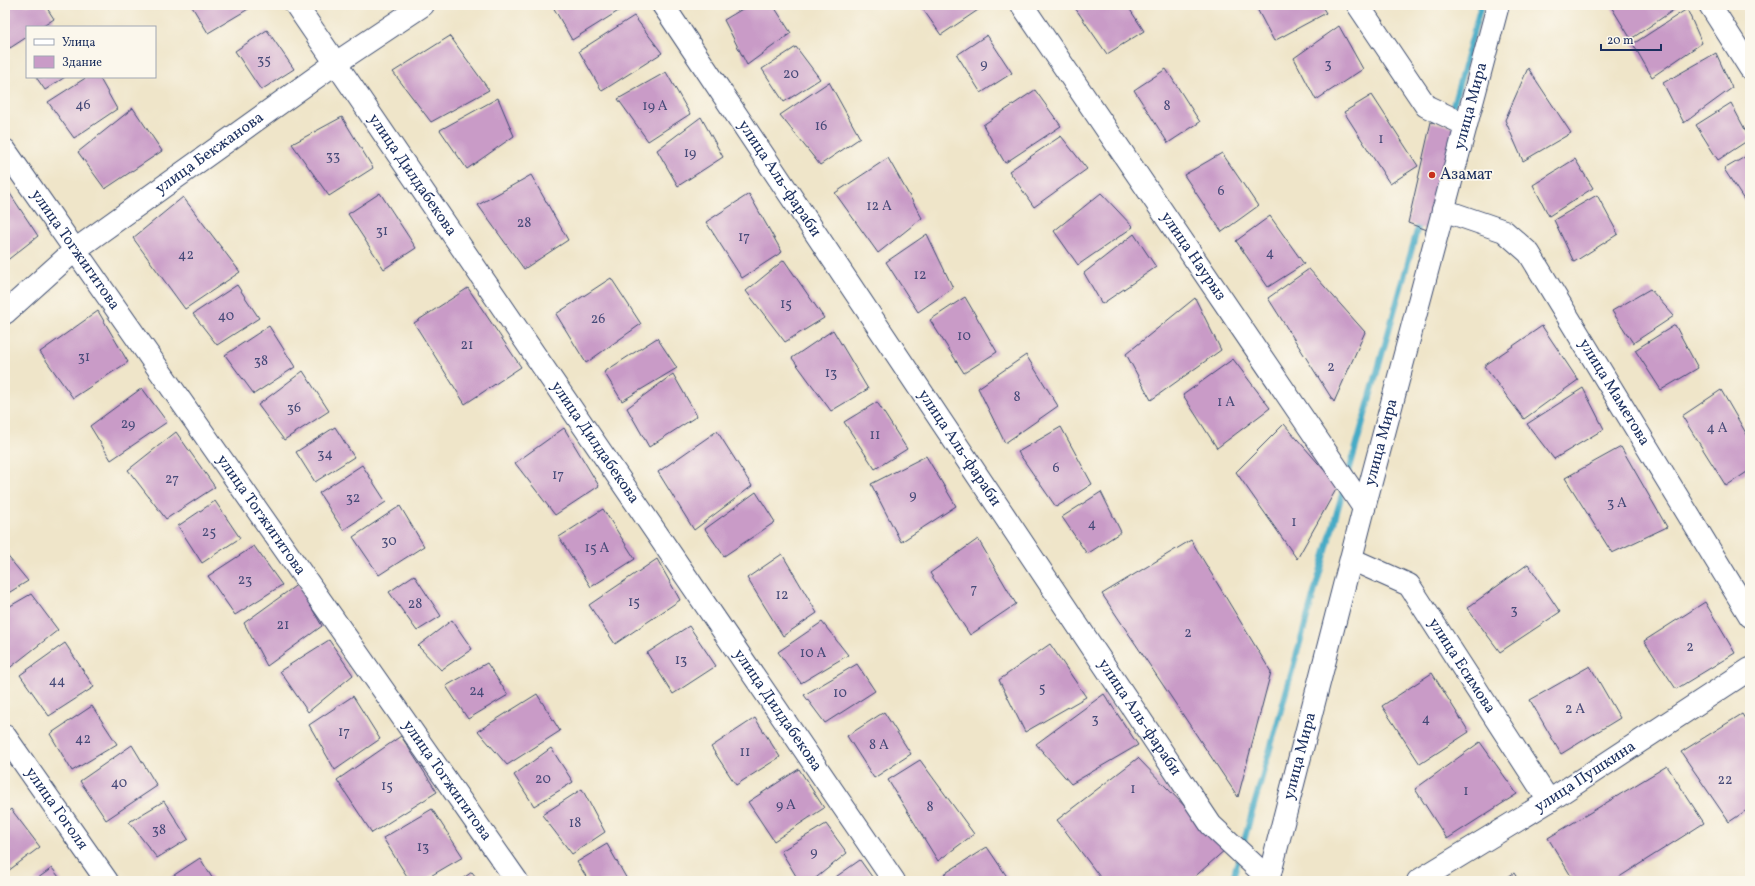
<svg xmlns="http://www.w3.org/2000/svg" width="1755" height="886" viewBox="0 0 1755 886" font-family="Vollkorn,serif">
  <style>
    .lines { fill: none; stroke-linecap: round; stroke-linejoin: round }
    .stream { stroke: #46abc6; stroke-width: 6 }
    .building { fill: #c99bc7 }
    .minor-casing { stroke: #3b4a6e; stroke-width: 24 }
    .minor { stroke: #fff; stroke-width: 22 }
    .poi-dot { fill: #c8321e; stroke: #fbf7ec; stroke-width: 1.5 }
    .labels { text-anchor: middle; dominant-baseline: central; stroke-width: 3.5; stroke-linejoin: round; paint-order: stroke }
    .number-label { font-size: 14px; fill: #464a78 }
    .street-label { font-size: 16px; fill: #1b2f5e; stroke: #fbf7ec }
    .poi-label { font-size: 16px; fill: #1b2f5e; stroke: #fbf7ec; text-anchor: start }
  </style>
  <rect width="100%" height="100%" fill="#fbf7ec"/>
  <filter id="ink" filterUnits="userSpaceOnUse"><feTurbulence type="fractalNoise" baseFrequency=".025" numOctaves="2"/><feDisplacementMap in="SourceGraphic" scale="8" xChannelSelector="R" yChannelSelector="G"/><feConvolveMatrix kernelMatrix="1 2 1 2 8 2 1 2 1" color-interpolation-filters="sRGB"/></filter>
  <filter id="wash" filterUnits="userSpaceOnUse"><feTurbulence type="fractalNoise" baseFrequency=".012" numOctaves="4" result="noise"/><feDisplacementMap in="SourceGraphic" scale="16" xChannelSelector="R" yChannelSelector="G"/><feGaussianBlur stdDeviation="0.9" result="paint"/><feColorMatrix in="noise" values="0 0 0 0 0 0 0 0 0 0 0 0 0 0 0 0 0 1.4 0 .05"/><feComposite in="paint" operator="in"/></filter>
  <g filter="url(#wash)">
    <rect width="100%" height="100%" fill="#efe5c9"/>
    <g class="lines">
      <!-- stream -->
      <g class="stream">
        <path d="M1451 113 1481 5"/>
        <path d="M1348 475 1420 220"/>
        <path d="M1242 848 1344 487"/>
        <path d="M1232 881 1239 857"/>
      </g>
    </g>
    <g id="blocks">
      <!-- building -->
      <g class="building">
        <path d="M5 5H45L54 19 42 27H27V37L10 48 5 40Z"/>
        <path d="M191 5H255L208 33Z"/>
        <path d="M552 5H628L572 40Z"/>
        <path d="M749 5H773L791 33 747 65 724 20Z"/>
        <path d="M920 5H979L981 8 941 35Z"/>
        <path d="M1073 5H1127L1144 31 1107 54Z"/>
        <path d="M1255 5H1321L1326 13 1274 41Z"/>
        <path d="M1610 5H1677L1678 7 1631 39Z"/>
        <path d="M1687 9 1702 43 1652 77 1633 44Z"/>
        <path d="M634 16 662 53 602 91 579 51Z"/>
        <path d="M1339 26 1363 69 1316 100 1294 58Z"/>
        <path d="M267 30 294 69 261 90 235 51Z"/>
        <path d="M987 35 1012 73 981 93 957 55Z"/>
        <path d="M450 36 489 90 431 122 393 72Z"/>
        <path d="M796 47 820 79 784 102 762 69Z"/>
        <path d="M1716 53 1732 88 1684 123 1663 83Z"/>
        <path d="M1528 68 1571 133 1523 161 1505 120Z"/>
        <path d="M1166 69 1200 122 1168 143 1134 90Z"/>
        <path d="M666 72 690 114 648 141 618 99Z"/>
        <path d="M36 77H65L45 90Z"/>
        <path d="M87 77H99L117 109 74 138 48 102Z"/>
        <path d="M829 82 860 138 820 165 780 115Z"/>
        <path d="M1035 90 1061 126 1005 163 983 125Z"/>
        <path d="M1372 95 1418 166 1390 184 1344 112Z"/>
        <path d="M498 98 514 136 467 169 440 130Z"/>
        <path d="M1731 103 1750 139 1718 160 1696 125Z"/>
        <path d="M133 108 162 151 105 189 78 152Z"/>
        <path d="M342 117 373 168 329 196 292 144Z"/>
        <path d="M701 117 723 157 678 186 657 150Z"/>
        <path d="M1431 122 1457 127 1430 231 1408 223Z"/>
        <path d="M1061 136 1087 169 1034 207 1009 171Z"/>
        <path d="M1222 153 1258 206 1222 232 1184 175Z"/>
        <path d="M1750 154V205L1748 206 1724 169Z"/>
        <path d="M888 158 922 218 878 253 835 193Z"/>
        <path d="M1575 159 1593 188 1549 216 1533 185Z"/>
        <path d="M531 175 568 240 524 269 478 205Z"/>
        <path d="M7 189 38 236 5 262V191Z"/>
        <path d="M380 193 416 248 384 269 348 214Z"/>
        <path d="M1101 193 1133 227 1078 265 1054 231Z"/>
        <path d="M749 194 782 252 742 278 706 222Z"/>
        <path d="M1597 195 1618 234 1574 262 1554 220Z"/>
        <path d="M183 197 240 272 185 309 133 238Z"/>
        <path d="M1270 216 1304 264 1268 287 1236 241Z"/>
        <path d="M927 234 953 288 918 312 886 262Z"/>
        <path d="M1134 234 1156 267 1102 304 1084 273Z"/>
        <path d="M784 260 824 318 785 342 746 291Z"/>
        <path d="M1309 269 1365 332 1334 402 1268 298Z"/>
        <path d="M611 278 641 324 586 363 556 314Z"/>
        <path d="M237 285 259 318 217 345 193 314Z"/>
        <path d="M468 288 521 367 465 404 414 323Z"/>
        <path d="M1650 289 1674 316 1633 343 1612 311Z"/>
        <path d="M965 297 997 352 964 373 930 320Z"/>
        <path d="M1195 298 1221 350 1151 400 1126 354Z"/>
        <path d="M98 311 128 362 73 398 40 352Z"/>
        <path d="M1675 325 1698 368 1661 390 1635 350Z"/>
        <path d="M269 326 295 367 254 394 225 355Z"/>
        <path d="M1542 326 1578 380 1524 419 1484 366Z"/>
        <path d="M833 330 868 389 831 411 792 358Z"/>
        <path d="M657 338 677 368 622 401 604 372Z"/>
        <path d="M1026 355 1058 406 1005 443 978 388Z"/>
        <path d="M1233 359 1270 408 1217 448 1183 395Z"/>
        <path d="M303 371 329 411 284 440 258 405Z"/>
        <path d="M673 374 697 416 649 447 627 408Z"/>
        <path d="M142 388 167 422 111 460 90 426Z"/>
        <path d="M1583 388 1604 429 1554 459 1527 424Z"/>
        <path d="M1721 390 1750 440V470L1726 486 1682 416Z"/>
        <path d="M877 402 907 449 875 469 844 422Z"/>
        <path d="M1284 424 1338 486 1297 559 1236 472Z"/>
        <path d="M335 427 354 457 315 482 296 452Z"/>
        <path d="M1061 427 1092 484 1056 507 1018 452Z"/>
        <path d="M564 428 599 486 555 515 515 463Z"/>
        <path d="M717 431 752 486 694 530 658 472Z"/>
        <path d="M176 432 215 487 166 519 128 470Z"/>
        <path d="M1621 447 1667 527 1612 553 1565 478Z"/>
        <path d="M926 456 956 506 901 542 871 484Z"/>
        <path d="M362 465 386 502 343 530 319 493Z"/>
        <path d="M756 492 775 522 724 556 705 529Z"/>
        <path d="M1101 492 1121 532 1087 554 1062 517Z"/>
        <path d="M215 501 240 538 202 563 178 526Z"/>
        <path d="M400 506 424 546 379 575 353 537Z"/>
        <path d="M603 509 635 559 591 587 559 537Z"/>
        <path d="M978 539 1016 604 970 635 930 573Z"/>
        <path d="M1191 540 1271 672 1238 797 1102 594Z"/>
        <path d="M254 546 282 585 235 615 208 576Z"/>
        <path d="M5 553 28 581 5 595Z"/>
        <path d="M782 554 817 613 783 636 747 578Z"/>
        <path d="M657 559 680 600 615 644 589 605Z"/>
        <path d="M1528 564 1560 612 1500 652 1467 608Z"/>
        <path d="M414 575 441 616 417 631 389 592Z"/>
        <path d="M298 584 322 626 267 666 244 623Z"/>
        <path d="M31 594 58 630 7 670 5 667V609Z"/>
        <path d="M1705 602 1735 653 1676 689 1644 641Z"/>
        <path d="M452 620 472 649 441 670 418 646Z"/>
        <path d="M822 622 848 655 801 683 778 652Z"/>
        <path d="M689 626 716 666 673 694 647 653Z"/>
        <path d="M329 640 353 675 308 712 280 671Z"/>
        <path d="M65 643 94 687 49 716 20 675Z"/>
        <path d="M1050 644 1086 697 1025 732 999 680Z"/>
        <path d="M487 663 508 695 468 719 446 686Z"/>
        <path d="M857 664 875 691 825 723 804 695Z"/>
        <path d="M1590 666 1620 718 1561 754 1530 700Z"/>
        <path d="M1432 673 1469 732 1420 764 1382 706Z"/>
        <path d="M537 694 560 731 507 765 478 731Z"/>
        <path d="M1104 694 1138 745 1071 784 1036 744Z"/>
        <path d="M353 696 380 739 335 770 309 725Z"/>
        <path d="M92 706 117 744 72 771 50 734Z"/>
        <path d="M884 712 911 754 874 778 847 736Z"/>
        <path d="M1742 714 1750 727V808L1729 822 1681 752Z"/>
        <path d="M755 718 780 757 736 785 711 747Z"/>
        <path d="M401 736 437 792 372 833 337 780Z"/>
        <path d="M1480 742 1517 794 1447 839 1415 789Z"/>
        <path d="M132 745 157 786 106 820 80 781Z"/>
        <path d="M551 748 573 782 534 806 514 775Z"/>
        <path d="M1138 758 1226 849 1190 881H1103L1057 820Z"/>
        <path d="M920 760 974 834 938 861 888 780Z"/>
        <path d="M1667 766 1704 823 1613 881H1574L1548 838Z"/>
        <path d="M799 769 824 808 774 841 748 802Z"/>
        <path d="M582 789 605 832 572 854 542 815Z"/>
        <path d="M164 801 188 839 157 858 129 822Z"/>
        <path d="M11 809 40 847 8 871 5 866V814Z"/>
        <path d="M432 809 463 857 422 881H410L383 838Z"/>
        <path d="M826 824 847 853 812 881H799L781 851Z"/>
        <path d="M607 844 628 881H589L577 862Z"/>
        <path d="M987 847 1010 881H949L944 874Z"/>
        <path d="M200 858 214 881H165Z"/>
        <path d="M860 860 875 881H830Z"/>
        <path d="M52 868 62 881H34Z"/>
        <path d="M472 872 479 881H459Z"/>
        <path d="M1514 873 1519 881H1501Z"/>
      </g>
    </g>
  </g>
  <g filter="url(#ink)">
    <use href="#blocks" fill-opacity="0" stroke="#3b4a6e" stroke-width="1"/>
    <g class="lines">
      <defs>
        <g id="minor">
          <path id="s1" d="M296 5 894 881"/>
          <path id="s2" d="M663 5 1211 825 1269 879"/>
          <path id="s3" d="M1022 5 1364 508"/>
          <path d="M1358 5 1426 106 1466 125"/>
          <path d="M1710 5 1750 68"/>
          <path id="s4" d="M5 150 517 881"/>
          <path id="s5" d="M1443 210 1504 231 1529 253 1750 616"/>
          <path id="s6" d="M5 313 75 250 336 63 423 5"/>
          <path id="s7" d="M1351 559 1409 585 1549 801"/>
          <path id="s8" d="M5 736 107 881"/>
          <path id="s9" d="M1268 881 1364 508 1498 5"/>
          <path id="s10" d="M1418 881 1549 801 1750 669"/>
        </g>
      </defs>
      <!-- minor casing -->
      <use href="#minor" class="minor-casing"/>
      <!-- minor -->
      <use href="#minor" class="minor"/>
    </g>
  </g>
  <!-- markers -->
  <circle class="poi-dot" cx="1432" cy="175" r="4"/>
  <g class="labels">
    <!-- number labels -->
    <g class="number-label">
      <text x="264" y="60">35</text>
      <text x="984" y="64">9</text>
      <text x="1328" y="64">3</text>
      <text x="791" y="74">20</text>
      <text x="83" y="105">46</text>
      <text x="655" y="106">19 А</text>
      <text x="1167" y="106">8</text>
      <text x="821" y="126">16</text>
      <text x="1381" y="139">1</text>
      <text x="690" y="153">19</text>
      <text x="333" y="156">33</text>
      <text x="1221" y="191">6</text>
      <text x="879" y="206">12 А</text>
      <text x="524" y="223">28</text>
      <text x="382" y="231">31</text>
      <text x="744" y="237">17</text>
      <text x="1270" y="253">4</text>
      <text x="186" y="255">42</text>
      <text x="920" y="275">12</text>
      <text x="786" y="304">15</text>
      <text x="226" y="316">40</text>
      <text x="598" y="319">26</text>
      <text x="964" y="336">10</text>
      <text x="467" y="345">21</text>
      <text x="84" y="357">31</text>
      <text x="261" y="361">38</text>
      <text x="1331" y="367">2</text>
      <text x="831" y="373">13</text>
      <text x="1017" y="397">8</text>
      <text x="1226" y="402">1 А</text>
      <text x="294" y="408">36</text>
      <text x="128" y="424">29</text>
      <text x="1717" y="428">4 А</text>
      <text x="875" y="435">11</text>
      <text x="325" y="454">34</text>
      <text x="1056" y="468">6</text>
      <text x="558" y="475">17</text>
      <text x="172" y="479">27</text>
      <text x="913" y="495">9</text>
      <text x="353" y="498">32</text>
      <text x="1617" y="503">3 А</text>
      <text x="1294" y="522">1</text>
      <text x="1092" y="524">4</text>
      <text x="209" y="532">25</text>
      <text x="389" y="541">30</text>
      <text x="597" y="548">15 А</text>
      <text x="245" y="580">23</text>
      <text x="974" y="589">7</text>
      <text x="782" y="595">12</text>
      <text x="634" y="602">15</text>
      <text x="415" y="604">28</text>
      <text x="1514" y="610">3</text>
      <text x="283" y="625">21</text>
      <text x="1188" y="633">2</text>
      <text x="1690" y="647">2</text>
      <text x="813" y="653">10 А</text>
      <text x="681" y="660">13</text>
      <text x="57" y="681">44</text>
      <text x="1042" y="688">5</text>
      <text x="477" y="691">24</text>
      <text x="840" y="693">10</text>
      <text x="1575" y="709">2 А</text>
      <text x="1095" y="719">3</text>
      <text x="1426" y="719">4</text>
      <text x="344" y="732">17</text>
      <text x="83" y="739">42</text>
      <text x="879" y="745">8 А</text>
      <text x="745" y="752">11</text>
      <text x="543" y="779">20</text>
      <text x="1725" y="780">22</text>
      <text x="119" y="783">40</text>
      <text x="387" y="786">15</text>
      <text x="1133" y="789">1</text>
      <text x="1466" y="791">1</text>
      <text x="786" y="805">9 А</text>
      <text x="930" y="807">8</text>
      <text x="575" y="823">18</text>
      <text x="159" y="830">38</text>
      <text x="423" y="847">13</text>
      <text x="814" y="852">9</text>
    </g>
    <!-- street labels -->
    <g class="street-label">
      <text stroke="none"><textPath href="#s9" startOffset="801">улица Мира</textPath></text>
      <text stroke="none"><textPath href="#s6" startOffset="260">улица Бекжанова</textPath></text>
      <text stroke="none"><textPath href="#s1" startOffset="206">улица Дилдабекова</textPath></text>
      <text stroke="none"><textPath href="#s2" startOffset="209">улица Аль-фараби</textPath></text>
      <text stroke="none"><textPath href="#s4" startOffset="122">улица Тогжигитова</textPath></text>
      <text stroke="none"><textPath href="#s3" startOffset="304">улица Наурыз</textPath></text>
      <text stroke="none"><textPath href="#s5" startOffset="261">улица Маметова</textPath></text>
      <text stroke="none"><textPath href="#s1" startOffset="530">улица Дилдабекова</textPath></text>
      <text stroke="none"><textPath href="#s9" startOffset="453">улица Мира</textPath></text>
      <text stroke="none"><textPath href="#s2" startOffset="533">улица Аль-фараби</textPath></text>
      <text stroke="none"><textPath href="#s4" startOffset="446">улица Тогжигитова</textPath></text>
      <text stroke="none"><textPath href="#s7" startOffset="160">улица Есимова</textPath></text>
      <text stroke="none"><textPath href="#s1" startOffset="854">улица Дилдабекова</textPath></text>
      <text stroke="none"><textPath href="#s2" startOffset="857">улица Аль-фараби</textPath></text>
      <text stroke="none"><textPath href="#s9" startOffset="129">улица Мира</textPath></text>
      <text stroke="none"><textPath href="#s10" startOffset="197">улица Пушкина</textPath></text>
      <text stroke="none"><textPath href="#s4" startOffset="770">улица Тогжигитова</textPath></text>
      <text stroke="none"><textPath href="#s8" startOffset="89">улица Гоголя</textPath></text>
    </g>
    <!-- poi labels -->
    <g class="poi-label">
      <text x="1440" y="175">Азамат</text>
    </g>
  </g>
  <!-- margin -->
  <rect width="1755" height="886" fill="none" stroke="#fbf7ec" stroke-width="20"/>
  <!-- legend -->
  <rect x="26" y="26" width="130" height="52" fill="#fbf7ec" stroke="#a1a7b3"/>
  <rect x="34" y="39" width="20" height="6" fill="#ffffff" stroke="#a1a7b3"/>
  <text x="62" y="46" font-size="12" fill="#1b2f5e">Улица</text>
  <rect x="34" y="56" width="20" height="12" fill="#c99bc7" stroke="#a1a7b3"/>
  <text x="62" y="66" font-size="12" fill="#1b2f5e">Здание</text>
  <!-- scale -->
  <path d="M1601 44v6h60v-6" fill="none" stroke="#1b2f5e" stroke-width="2"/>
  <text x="1607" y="44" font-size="12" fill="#1b2f5e" stroke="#fbf7ec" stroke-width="3" paint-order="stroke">20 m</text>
</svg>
